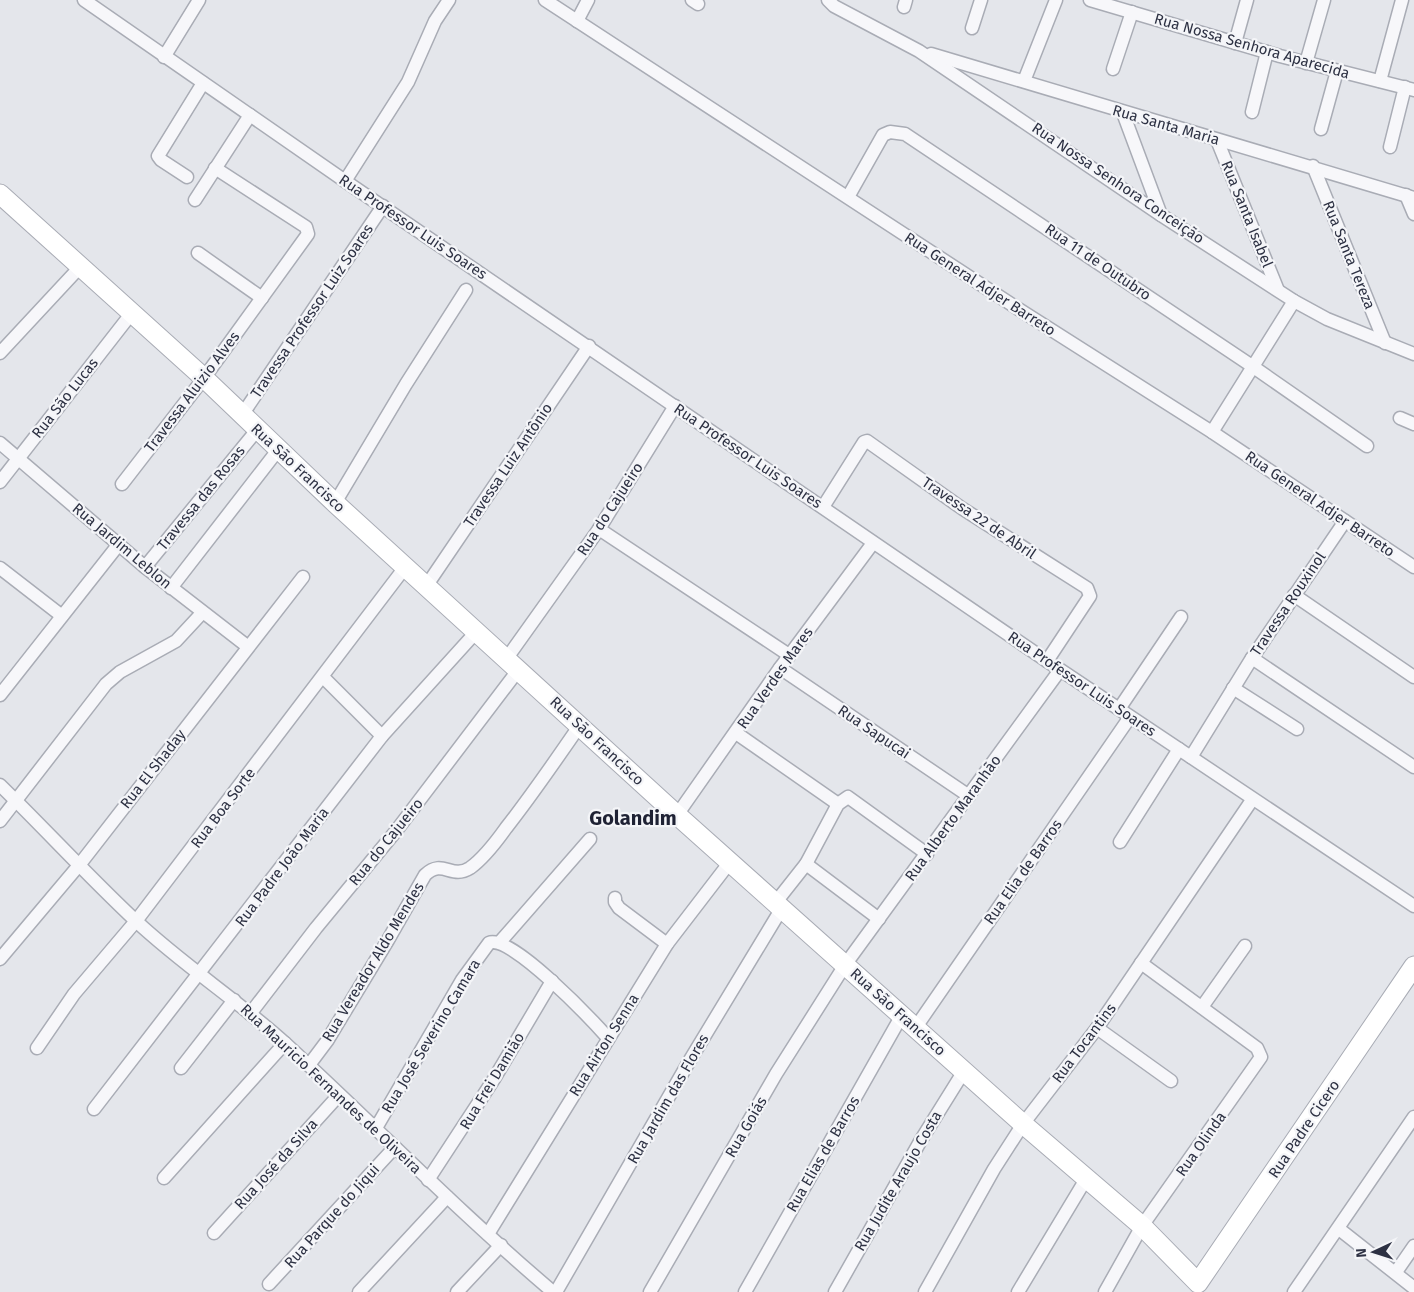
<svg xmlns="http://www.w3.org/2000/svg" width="1414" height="1292" viewBox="0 0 1414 1292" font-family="'Fira Sans',sans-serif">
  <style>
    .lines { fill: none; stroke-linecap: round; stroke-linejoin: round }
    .street-casing { stroke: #a9acb5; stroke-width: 15 }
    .secondary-casing { stroke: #a9acb5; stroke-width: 21 }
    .street { stroke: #f7f7fa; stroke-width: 12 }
    .secondary { stroke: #fff; stroke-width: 19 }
    .labels { text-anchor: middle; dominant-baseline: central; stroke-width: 4.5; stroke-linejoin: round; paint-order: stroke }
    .street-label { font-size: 15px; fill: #2d3143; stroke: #f4f5f8 }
    .district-label { font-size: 20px; font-weight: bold; fill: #1f2234; stroke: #f4f5f8 }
  </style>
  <rect width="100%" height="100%" fill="#e4e6eb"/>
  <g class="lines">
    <defs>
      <g id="street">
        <path d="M84 0 345 181 1047 661 1414 906"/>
        <path d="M545 0 1020 310 1212 432 1414 567"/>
        <path d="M692 0 698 4"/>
        <path d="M828 0 834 6 919 51 1161 215 1294 301 1327 319 1414 354"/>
        <path d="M1090 0 1280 56 1414 90"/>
        <path d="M904 7 906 0"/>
        <path d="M577 21 588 0"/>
        <path d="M972 28 981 0"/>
        <path d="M1235 43 1247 0"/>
        <path d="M931 54 1414 198"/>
        <path d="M164 57 199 0"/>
        <path d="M1306 63 1324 0"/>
        <path d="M1113 69 1132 12"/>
        <path d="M1024 81 1056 0"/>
        <path d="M1380 81 1402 0"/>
        <path d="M1252 112 1267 52"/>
        <path d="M1123 113 1161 215"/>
        <path d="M1321 129 1337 71"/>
        <path d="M1217 140 1277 288"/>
        <path d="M1390 147 1405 87"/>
        <path d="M1313 166 1385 343"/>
        <path d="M187 177 161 160 158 156 203 83"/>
        <path d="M345 181 408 82 435 21 449 0"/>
        <path d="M1406 195 1414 214"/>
        <path d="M848 197 883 135 890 132 905 134 1252 366 1367 446"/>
        <path d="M195 200 250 115"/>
        <path d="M198 253 262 298"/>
        <path d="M0 353 80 267"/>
        <path d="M242 415 383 206"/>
        <path d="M1400 418 1414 424"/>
        <path d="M1212 432 1294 301"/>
        <path d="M0 443 145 567 247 646"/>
        <path d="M0 482 131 314"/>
        <path d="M122 484 204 378 308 234 306 227 215 168"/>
        <path d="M335 503 406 384 466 290"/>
        <path d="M823 507 864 442 867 441 963 509 1087 588 1090 596 1047 661"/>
        <path d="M599 529 789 655"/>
        <path d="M145 567 257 430"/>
        <path d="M0 568 62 616"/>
        <path d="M427 585 589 346"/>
        <path d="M171 588 278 450"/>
        <path d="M1294 595 1414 677"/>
        <path d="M507 658 599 529 675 406"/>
        <path d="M1252 658 1414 767"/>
        <path d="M780 668 969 796"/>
        <path d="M323 677 382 736"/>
        <path d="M1233 688 1297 729"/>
        <path d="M0 695 119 544"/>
        <path d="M1119 709 1181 617"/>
        <path d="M736 733 838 804"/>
        <path d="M1191 757 1252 658 1345 521"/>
        <path d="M0 785C46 830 89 877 136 921 184 966 239 1001 287 1045 376 1127 461 1214 553 1292"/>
        <path d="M677 815 780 668 873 543"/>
        <path d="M0 821 106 684 120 672 176 641 202 613"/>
        <path d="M1120 842 1179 749"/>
        <path d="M806 864 838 804 848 797 927 854"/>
        <path d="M615 898V902L619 908 667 944"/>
        <path d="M776 902 806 864 879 919"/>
        <path d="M500 942 590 839"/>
        <path d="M0 959 80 864 303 577"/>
        <path d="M1202 1007 1245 946"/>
        <path d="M250 1014 316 928 396 831 519 669"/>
        <path d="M916 1027 1130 717"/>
        <path d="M1097 1028 1171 1081"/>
        <path d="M37 1048 74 994 136 921 406 566"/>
        <path d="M309 1065 327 1041 388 940 425 875C443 858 451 880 470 868 484 858 496 842 506 828 532 795 556 760 580 725"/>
        <path d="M181 1068 234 1000"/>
        <path d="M94 1109 382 736 477 631"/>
        <path d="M376 1128 462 980 489 943C510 933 592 1020 608 1038"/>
        <path d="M164 1178 285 1043"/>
        <path d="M428 1180 494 1079 552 981"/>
        <path d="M1339 1229 1414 1288"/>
        <path d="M214 1233 339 1095"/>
        <path d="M488 1234 667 944 730 862"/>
        <path d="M1396 1272 1414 1246"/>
        <path d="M269 1284 395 1147"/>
        <path d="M359 1292 447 1197"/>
        <path d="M457 1292 501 1245"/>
        <path d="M556 1292 690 1060 782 908"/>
        <path d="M650 1292 776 1074 845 965 1060 670"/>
        <path d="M745 1292 902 1015"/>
        <path d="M835 1292 921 1140 964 1071"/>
        <path d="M925 1292 994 1169 1023 1124 1097 1028 1252 800"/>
        <path d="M1018 1292 1086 1179"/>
        <path d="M1105 1292 1142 1226 1261 1057 1257 1048 1141 963"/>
        <path d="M1294 1292 1414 1117"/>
      </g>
      <path id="secondary" d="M0 194 204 378 335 503 677 815 1023 1124 1142 1226 1198 1283 1414 966"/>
    </defs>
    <!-- street casing -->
    <use href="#street" class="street-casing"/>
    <!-- secondary casing -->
    <use href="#secondary" class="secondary-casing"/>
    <!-- street -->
    <use href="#street" class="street"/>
    <!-- secondary -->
    <use href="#secondary" class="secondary"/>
  </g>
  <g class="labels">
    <!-- street labels -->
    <g class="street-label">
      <text transform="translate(1252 46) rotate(16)">Rua Nossa Senhora Aparecida</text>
      <text transform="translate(1166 125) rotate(16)">Rua Santa Maria</text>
      <text transform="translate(1118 183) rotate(34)">Rua Nossa Senhora Conceição</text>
      <text transform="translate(1247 214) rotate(68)">Rua Santa Isabel</text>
      <text transform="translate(413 227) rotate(34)">Rua Professor Luis Soares</text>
      <text transform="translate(1349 255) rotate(68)">Rua Santa Tereza</text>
      <text transform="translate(1098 262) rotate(34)">Rua 11 de Outubro</text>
      <text transform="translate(980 284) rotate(33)">Rua General Adjer Barreto</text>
      <text transform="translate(312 311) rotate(-56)">Travessa Professor Luiz Soares</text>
      <text transform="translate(192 392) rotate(-53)">Travessa Aluizio Alves</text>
      <text transform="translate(65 398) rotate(-52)">Rua São Lucas</text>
      <text transform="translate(748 456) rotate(34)">Rua Professor Luis Soares</text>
      <text transform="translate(508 465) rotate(-56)">Travessa Luiz Antônio</text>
      <text transform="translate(298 468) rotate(43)">Rua São Francisco</text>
      <text transform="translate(201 498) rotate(-51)">Travessa das Rosas</text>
      <text transform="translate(1320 504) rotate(34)">Rua General Adjer Barreto</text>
      <text transform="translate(610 509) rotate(-57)">Rua do Cajueiro</text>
      <text transform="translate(979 518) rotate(34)">Travessa 22 de Abril</text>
      <text transform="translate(122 546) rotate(40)">Rua Jardim Leblon</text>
      <text transform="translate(1288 604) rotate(-56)">Travessa Rouxinol</text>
      <text transform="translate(775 678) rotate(-55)">Rua Verdes Mares</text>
      <text transform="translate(1082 684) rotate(34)">Rua Professor Luis Soares</text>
      <text transform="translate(874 732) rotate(34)">Rua Sapucai</text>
      <text transform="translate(597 741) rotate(43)">Rua São Francisco</text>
      <text transform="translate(153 769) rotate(-52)">Rua El Shaday</text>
      <text transform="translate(223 808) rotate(-53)">Rua Boa Sorte</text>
      <text transform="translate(953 818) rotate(-54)">Rua Alberto Maranhão</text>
      <text transform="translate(386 842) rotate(-51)">Rua do Cajueiro</text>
      <text transform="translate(282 867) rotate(-53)">Rua Padre João Maria</text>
      <text transform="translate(1023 872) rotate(-55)">Rua Elia de Barros</text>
      <text transform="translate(373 962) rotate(-59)">Rua Vereador Aldo Mendes</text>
      <text transform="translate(898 1012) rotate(42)">Rua São Francisco</text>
      <text transform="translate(431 1036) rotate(-59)">Rua José Severino Camara</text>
      <text transform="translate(1084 1043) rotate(-53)">Rua Tocantins</text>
      <text transform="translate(604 1045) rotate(-58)">Rua Airton Senna</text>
      <text transform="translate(492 1081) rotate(-59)">Rua Frei Damião</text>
      <text transform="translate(331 1089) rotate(43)">Rua Mauricio Fernandes de Oliveira</text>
      <text transform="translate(668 1099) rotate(-60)">Rua Jardim das Flores</text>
      <text transform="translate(746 1127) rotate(-60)">Rua Goiás</text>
      <text transform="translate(1304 1129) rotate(-56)">Rua Padre Cicero</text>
      <text transform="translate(1201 1144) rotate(-55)">Rua Olinda</text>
      <text transform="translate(823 1154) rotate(-60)">Rua Elias de Barros</text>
      <text transform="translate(276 1164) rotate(-48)">Rua José da Silva</text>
      <text transform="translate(898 1181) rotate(-60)">Rua Judite Araujo Costa</text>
      <text transform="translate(332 1216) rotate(-48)">Rua Parque do Jiqui</text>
    </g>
    <!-- district labels -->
    <g class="district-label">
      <text x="633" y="818">Golandim</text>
    </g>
  </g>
  <!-- north arrow -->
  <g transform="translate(1374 1252) rotate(266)" stroke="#f4f5f8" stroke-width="4" paint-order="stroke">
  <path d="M0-4L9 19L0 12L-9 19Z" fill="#2d3143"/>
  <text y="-8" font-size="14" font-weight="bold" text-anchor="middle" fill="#2d3143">N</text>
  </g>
</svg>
